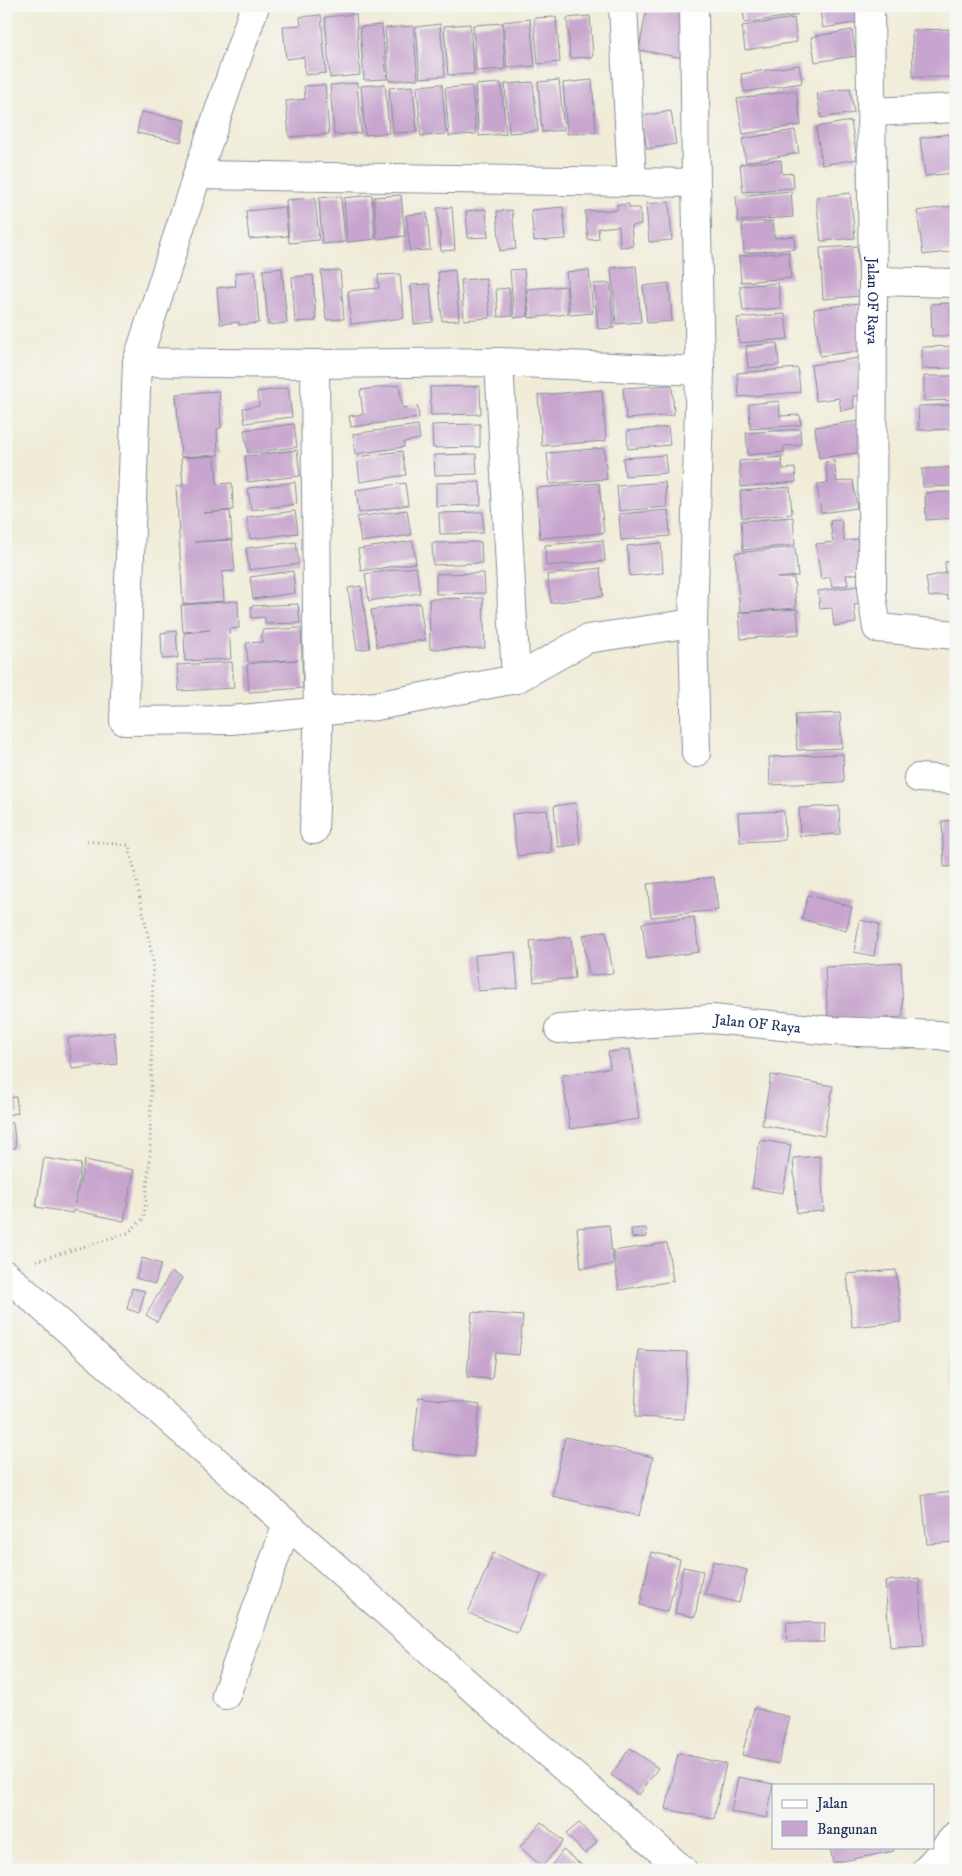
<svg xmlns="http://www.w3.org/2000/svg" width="962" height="1876" viewBox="0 0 962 1876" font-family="'IM FELL DW Pica',serif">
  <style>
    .building { fill: #c7a5ce }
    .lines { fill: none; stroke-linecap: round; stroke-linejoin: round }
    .minor-casing { stroke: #868e9b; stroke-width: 30 }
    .path { stroke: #868e9b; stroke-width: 3; stroke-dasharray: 1 4; stroke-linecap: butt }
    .minor { stroke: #fff; stroke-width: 28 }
    .labels { text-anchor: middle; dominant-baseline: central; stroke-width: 5; stroke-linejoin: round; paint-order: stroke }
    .street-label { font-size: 15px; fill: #1b2f5e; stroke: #f6f6f2 }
  </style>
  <rect width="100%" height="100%" fill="#f6f6f2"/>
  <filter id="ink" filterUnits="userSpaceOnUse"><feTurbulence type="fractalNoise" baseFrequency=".02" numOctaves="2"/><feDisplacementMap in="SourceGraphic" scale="10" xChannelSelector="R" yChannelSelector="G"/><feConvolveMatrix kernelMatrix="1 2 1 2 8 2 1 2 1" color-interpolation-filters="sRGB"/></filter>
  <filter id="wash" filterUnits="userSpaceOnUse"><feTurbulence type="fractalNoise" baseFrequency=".0096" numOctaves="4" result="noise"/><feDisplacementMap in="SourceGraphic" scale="20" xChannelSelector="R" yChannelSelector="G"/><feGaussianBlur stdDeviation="1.12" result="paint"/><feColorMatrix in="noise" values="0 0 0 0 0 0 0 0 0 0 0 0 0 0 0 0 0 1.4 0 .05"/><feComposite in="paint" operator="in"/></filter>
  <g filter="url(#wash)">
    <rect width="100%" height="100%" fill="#f0ecd8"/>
    <g id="blocks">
      <!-- building -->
      <g class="building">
        <path d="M647 6H675L692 9 683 58 639 50Z"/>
        <path d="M742 6H796L797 15 745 23Z"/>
        <path d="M819 6H858L861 22 823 28Z"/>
        <path d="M913 6H956V9L913 11Z"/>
        <path d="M356 14 360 75 330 78 325 17Z"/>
        <path d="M321 15 326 73 305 75 304 57 286 59 283 26 301 25 300 17Z"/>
        <path d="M590 16 593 57 570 58 567 18Z"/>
        <path d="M556 17 560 62 538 64 534 18Z"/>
        <path d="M794 18 797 42 745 50 742 26Z"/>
        <path d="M530 19 535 66 507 68 503 22Z"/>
        <path d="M502 23 505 69 476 71 473 25Z"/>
        <path d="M440 24 445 76 420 78 416 27Z"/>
        <path d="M470 24 474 74 448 75 444 26Z"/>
        <path d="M382 25 387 79 364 80 360 27Z"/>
        <path d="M413 26 418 79 389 81 385 28Z"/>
        <path d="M956 29V77H913L912 30Z"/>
        <path d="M852 30 856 56 815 62 811 37Z"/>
        <path d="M799 65 802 83 744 92 741 74Z"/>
        <path d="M559 80 564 130 542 132 538 82Z"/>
        <path d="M592 80 596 132 567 134 563 83Z"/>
        <path d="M533 82 538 131 509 133 505 84Z"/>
        <path d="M357 83 361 133 334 135 330 85Z"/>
        <path d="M501 83 506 134 479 136 475 85Z"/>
        <path d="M385 84 389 133 365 135 361 86Z"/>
        <path d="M442 84 446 134 421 136 417 86Z"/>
        <path d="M325 85 329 134 289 137 286 101 305 99 304 86Z"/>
        <path d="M413 86 417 132 393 133 389 88Z"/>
        <path d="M472 86 476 134 449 136 445 88Z"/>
        <path d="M850 88 854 113 821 118 817 93Z"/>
        <path d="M796 90 801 125 743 134 737 99Z"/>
        <path d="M671 111 676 144 647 149 642 116Z"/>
        <path d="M141 112 185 120 181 142 137 133Z"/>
        <path d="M851 121 857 159 822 165 816 127Z"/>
        <path d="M795 130 799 153 746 162 742 139Z"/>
        <path d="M949 134 954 173 925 176 920 138Z"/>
        <path d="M781 160 782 174 793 173 794 188 743 192 740 164Z"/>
        <path d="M791 191 793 217 738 221 736 196Z"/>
        <path d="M850 193 855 238 821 241 816 197Z"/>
        <path d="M372 195 375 239 347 242 344 198Z"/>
        <path d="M401 195 405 236 377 239 374 197Z"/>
        <path d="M341 196 345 242 322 244 319 198Z"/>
        <path d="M315 198 319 240 289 243 286 200Z"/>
        <path d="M669 202 672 240 649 242 646 204Z"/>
        <path d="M629 204V208H640L641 224 631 226 633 246 620 247 619 226 598 228 599 239 588 240 585 211 617 210V205Z"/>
        <path d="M952 206 956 251 923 255 917 211Z"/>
        <path d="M285 207 288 236 249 239 246 211Z"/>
        <path d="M452 207 455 250 441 251 437 208Z"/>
        <path d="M563 207 566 239 534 241 531 210Z"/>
        <path d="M486 209 488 237 468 238 466 211Z"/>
        <path d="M512 210 516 249 500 251 497 211Z"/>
        <path d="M427 213 430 250 410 251 406 215Z"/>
        <path d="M773 221 775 238 794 236 795 249 744 253 742 223Z"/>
        <path d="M857 246 860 296 823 299 820 248Z"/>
        <path d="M789 252 791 278 741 282 739 256Z"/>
        <path d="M636 266 641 322 616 324 611 268Z"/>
        <path d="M282 268 287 323 268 325 263 270Z"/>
        <path d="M524 269 528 316 514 318 510 270Z"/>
        <path d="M340 270 344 319 326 320 321 271Z"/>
        <path d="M455 270 459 320 442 321 438 272Z"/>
        <path d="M589 270 593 313 570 315 566 272Z"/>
        <path d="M255 271 259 323 239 325V322L220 324 217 288 236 286 235 273Z"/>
        <path d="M400 274 404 318 351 324 348 291 379 288 378 275Z"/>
        <path d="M313 275 316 321 295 322 292 277Z"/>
        <path d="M486 278 490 318 464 320 461 280Z"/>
        <path d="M610 283 614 328 598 329 594 284Z"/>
        <path d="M669 283 672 321 647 323 643 286Z"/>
        <path d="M778 283 781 308 743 311 740 286Z"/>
        <path d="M430 284 433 322 414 324 411 285Z"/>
        <path d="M566 286 568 314 529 318 527 289Z"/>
        <path d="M509 288 512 316 498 317 496 289Z"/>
        <path d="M859 303 865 350 820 356 814 309Z"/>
        <path d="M950 303 951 326H956V336H932L931 304Z"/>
        <path d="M785 314 788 339 739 343 737 318Z"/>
        <path d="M777 343 779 365 748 368 746 346Z"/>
        <path d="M956 346V368L922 369V347Z"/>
        <path d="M859 358 863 395 853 396 854 408 841 411 839 398 816 401 811 365Z"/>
        <path d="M798 368 800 392 739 397 737 373Z"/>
        <path d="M924 376H956V400L924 401Z"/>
        <path d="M399 385 403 408 418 406 419 418 351 427 349 416 363 414 360 390Z"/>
        <path d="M672 385 674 415 626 419 623 388Z"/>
        <path d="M480 386 481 414 431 415 430 387Z"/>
        <path d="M288 388 292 417 245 423 243 408 259 406 257 392Z"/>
        <path d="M602 390 606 441 542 446 538 395Z"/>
        <path d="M219 391 221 428 217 429 218 455 181 457 176 394Z"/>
        <path d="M779 401 780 416 800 415 801 425 750 429 749 404Z"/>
        <path d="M956 405V429L919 430 918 406Z"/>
        <path d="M859 421 863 452 819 458 815 427Z"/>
        <path d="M294 424 297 447 248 453 244 430Z"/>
        <path d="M480 424V447L433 448 432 425Z"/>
        <path d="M418 425 420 439 404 442V447L355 454 353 434Z"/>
        <path d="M668 427 670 445 628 449 627 431Z"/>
        <path d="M800 429 801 445 784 446V452L748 455 746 433Z"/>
        <path d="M604 448 607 479 550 484 547 453Z"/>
        <path d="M297 450 300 476 248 482 245 456Z"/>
        <path d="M402 451 406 475 360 482 357 457Z"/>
        <path d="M476 454 477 474 435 475 434 455Z"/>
        <path d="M665 455 667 473 625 476 623 458Z"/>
        <path d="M215 456 217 484 232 483 233 510 203 513 230 511 232 539 194 542 232 540 235 571 222 572 224 601 183 604 176 486H183L181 458Z"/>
        <path d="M781 457 783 469 795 468 796 482 741 487 739 461Z"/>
        <path d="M834 461 837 482 853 480 857 508 821 513 817 484 828 483 825 462Z"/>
        <path d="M956 467V486L923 487 922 469Z"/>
        <path d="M295 482 297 504 251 510 248 488Z"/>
        <path d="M480 482 481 505 436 506V483Z"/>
        <path d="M665 482 667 507 619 511 617 486Z"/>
        <path d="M405 483 408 505 359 513 356 490Z"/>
        <path d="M599 483 604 533 540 538 536 488Z"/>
        <path d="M790 487 792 514 742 518 740 491Z"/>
        <path d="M954 492V518L926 520 925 493Z"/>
        <path d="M407 510 411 535 361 542 357 517Z"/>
        <path d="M668 510 670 536 621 540 619 514Z"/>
        <path d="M295 511 298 533 250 539 247 517Z"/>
        <path d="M483 512V533L440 534 439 513Z"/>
        <path d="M793 517 795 545 743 550 741 521Z"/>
        <path d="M841 519 844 541 858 539 862 573 846 575 848 585 832 587 830 577 821 579 816 544 833 542 830 521Z"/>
        <path d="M603 540 605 561 546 566 545 545Z"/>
        <path d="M413 541 416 563 361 571 358 549Z"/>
        <path d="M296 542 299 564 249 570 246 548Z"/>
        <path d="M481 542 482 563 433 565 432 543Z"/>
        <path d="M661 543 663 573 630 576 627 546Z"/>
        <path d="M795 547 798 576 777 578H794L796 608 740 612 735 553Z"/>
        <path d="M956 561V598L948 599 947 595 929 597 926 577 946 573 945 562Z"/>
        <path d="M416 567 420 593 369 601 365 574Z"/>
        <path d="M600 568 603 596 551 603 547 575Z"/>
        <path d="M293 571 295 593 253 599 250 577Z"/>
        <path d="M484 573 485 593 436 594V574Z"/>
        <path d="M361 586 370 648 357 650 348 588Z"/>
        <path d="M859 586 861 604 854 605 856 623 834 626 832 608 820 609 818 591Z"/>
        <path d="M483 598 485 648 430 649 429 599Z"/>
        <path d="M238 601 239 628 229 629 231 659 185 661 184 633 210 630 183 632 181 605Z"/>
        <path d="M420 603 425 640 377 647 371 610Z"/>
        <path d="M298 604 300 623 265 624V617L251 618V606Z"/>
        <path d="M797 609 799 634 741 639 739 613Z"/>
        <path d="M301 628 303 688 249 692 247 664 298 660 248 662 246 643 262 642V630Z"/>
        <path d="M176 631 178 658 162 659 161 633Z"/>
        <path d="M232 662 234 688 179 691 177 665Z"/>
        <path d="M840 713 842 748 797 750 795 715Z"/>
        <path d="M843 754 844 782 770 785 769 757Z"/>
        <path d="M576 803 580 844 558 847 554 806Z"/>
        <path d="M839 806 840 834 800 836 799 808Z"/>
        <path d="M547 810 552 852 517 856 512 814Z"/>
        <path d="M784 811 785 840 740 842 738 813Z"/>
        <path d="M956 820V866L944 867 942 821Z"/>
        <path d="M714 877 718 910 651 917 647 884Z"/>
        <path d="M808 895 852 907 846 931 802 919Z"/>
        <path d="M694 917 699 952 647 959 642 923Z"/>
        <path d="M860 920 879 924 874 956 854 952Z"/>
        <path d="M606 931 613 973 589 976 583 935Z"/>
        <path d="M571 937 575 978 534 982 530 941Z"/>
        <path d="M515 952 518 988 478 991 475 955Z"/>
        <path d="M901 963 903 1017 828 1021 825 967Z"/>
        <path d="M114 1032 117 1064 72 1069 68 1038Z"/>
        <path d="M630 1049 639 1119 570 1129 562 1075 610 1068 608 1052Z"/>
        <path d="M771 1075 833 1086 824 1136 762 1125Z"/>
        <path d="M16 1097 18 1113 6 1115V1098Z"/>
        <path d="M6 1123H13L16 1148 6 1149Z"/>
        <path d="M760 1140 791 1145 783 1193 752 1188Z"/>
        <path d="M820 1156 824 1211 797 1213 793 1158Z"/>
        <path d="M44 1158 81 1164 75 1204 85 1160 134 1170 124 1221 73 1210V1213L36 1207Z"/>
        <path d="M609 1225 613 1265 581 1268 577 1228Z"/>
        <path d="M646 1228 647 1237 632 1238 631 1229Z"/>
        <path d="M667 1243 673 1281 619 1290 613 1251Z"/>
        <path d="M142 1258 161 1264 155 1284 136 1278Z"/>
        <path d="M896 1270 901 1322 852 1327 847 1274Z"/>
        <path d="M171 1272 182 1278 157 1322 146 1315Z"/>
        <path d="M132 1288 145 1291 139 1313 127 1309Z"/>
        <path d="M472 1312 523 1316 519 1355 495 1353 492 1379 467 1377Z"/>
        <path d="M951 1336H956V1393H954Z"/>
        <path d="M638 1350 687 1352 684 1419 635 1417Z"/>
        <path d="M419 1397 480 1405 473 1457 413 1450Z"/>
        <path d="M565 1437 653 1457 639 1516 552 1496Z"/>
        <path d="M956 1492V1542L927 1544 922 1495Z"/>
        <path d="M651 1552 680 1559 668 1612 640 1605Z"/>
        <path d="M493 1553 542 1574 517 1633 468 1613Z"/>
        <path d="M713 1561 747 1570 739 1603 705 1594Z"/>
        <path d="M683 1567 703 1571 695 1617 675 1613Z"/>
        <path d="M919 1578 924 1646 890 1648 885 1581Z"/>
        <path d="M787 1622 825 1623 824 1642H786Z"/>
        <path d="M754 1708 790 1717 778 1764 742 1755Z"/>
        <path d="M630 1748 658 1768 639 1795 611 1775Z"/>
        <path d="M678 1753 726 1764 714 1819 666 1809Z"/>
        <path d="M738 1777 773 1784 767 1818 731 1812Z"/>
        <path d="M541 1822 563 1841 542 1867 520 1847Z"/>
        <path d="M579 1823 597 1842 585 1854 566 1834Z"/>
        <path d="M830 1847H893L894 1851 833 1863Z"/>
        <path d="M563 1850 588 1870H548Z"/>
      </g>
    </g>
  </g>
  <g filter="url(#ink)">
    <use href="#blocks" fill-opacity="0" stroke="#868e9b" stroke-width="1"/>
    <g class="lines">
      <defs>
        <g id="minor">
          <path d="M255 6 197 175 137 362 124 721 231 720 376 706 516 679 587 639 693 623"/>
          <path d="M623 6 632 182"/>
          <path d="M694 6 696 183 700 371 693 623 696 753"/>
          <path id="s1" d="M870 6 873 281 872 596 877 628 956 635"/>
          <path d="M872 112 956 108"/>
          <path d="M197 175 696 183"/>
          <path d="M873 281 956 283"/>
          <path d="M137 362 315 364 499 362 700 371"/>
          <path d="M499 362 516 679"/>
          <path d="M918 778 956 780"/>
          <path d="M314 830 318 734 315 364"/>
          <path id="s2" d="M559 1029 712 1019 833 1031 939 1035 956 1038"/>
          <path d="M6 1275 488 1702 683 1870"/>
          <path d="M226 1695 287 1524"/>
          <path d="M926 1870 956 1835"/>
        </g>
      </defs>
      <!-- minor casing -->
      <use href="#minor" class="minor-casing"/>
      <!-- path -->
      <path class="path" d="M36 1261 128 1233 144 1218 150 1156 153 960 129 845 84 841"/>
      <!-- minor -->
      <use href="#minor" class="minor"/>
    </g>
  </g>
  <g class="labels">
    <!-- street labels -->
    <g class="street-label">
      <text stroke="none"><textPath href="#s1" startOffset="295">Jalan OF Raya</textPath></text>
      <text stroke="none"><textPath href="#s2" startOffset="199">Jalan OF Raya</textPath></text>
    </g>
  </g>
  <!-- margin -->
  <rect width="962" height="1876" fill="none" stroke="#f6f6f2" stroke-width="25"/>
  <!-- legend -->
  <rect x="772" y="1784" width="162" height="65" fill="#f6f6f2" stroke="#9ea6b7"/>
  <rect x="782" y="1800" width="25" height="8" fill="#ffffff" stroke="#9ea6b7"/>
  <text x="817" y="1808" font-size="15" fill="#1b2f5e">Jalan</text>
  <rect x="782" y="1821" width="25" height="15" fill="#c7a5ce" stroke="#9ea6b7"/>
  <text x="817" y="1834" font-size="15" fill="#1b2f5e">Bangunan</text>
</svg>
